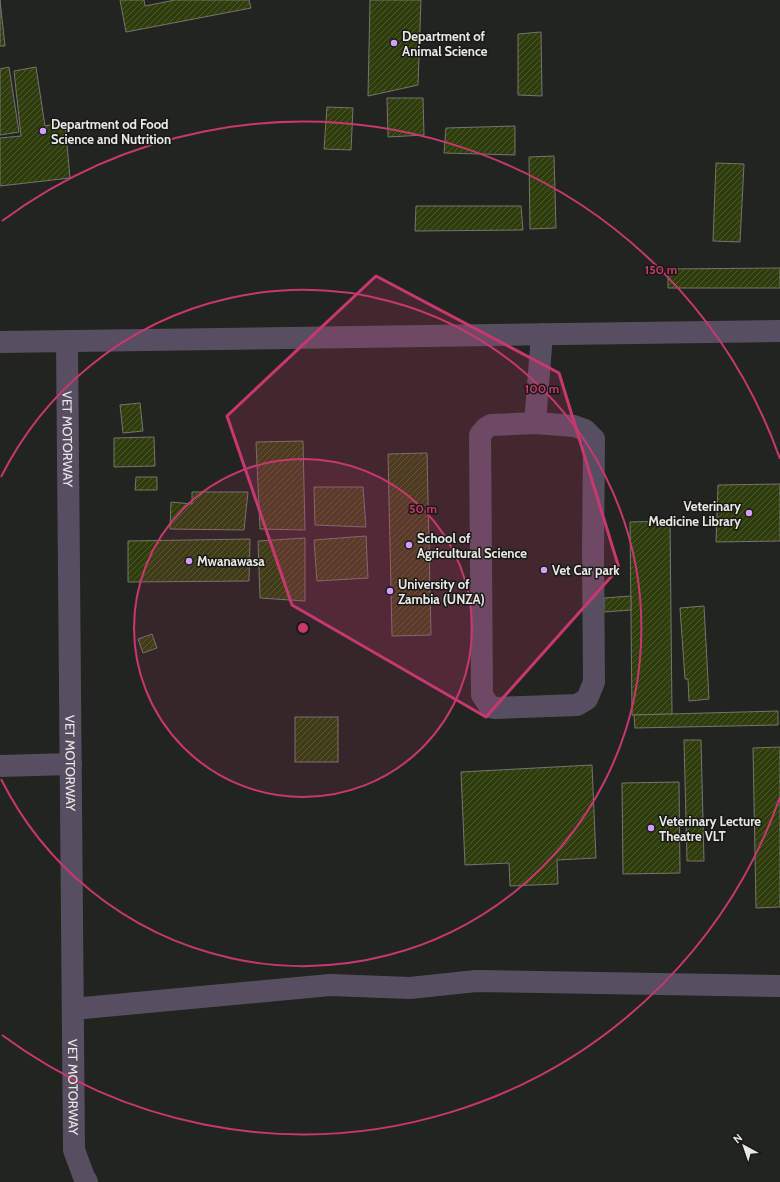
<svg xmlns="http://www.w3.org/2000/svg" width="780" height="1182" viewBox="0 0 780 1182" font-family="Cabin,sans-serif">
  <style>
    .building { fill: url(#building-hatch); stroke: #737570 }
    .lines { fill: none; stroke-linecap: round; stroke-linejoin: round }
    .minor { stroke: #584e61; stroke-width: 22 }
    .marked { fill: #c83770; fill-opacity: 0.2; stroke: #c83770; stroke-width: 3; stroke-linejoin: round }
    .ring { fill: none; stroke: #c83770; stroke-width: 2 }
    .poi-dot { fill: #d29dfd; stroke: #191a16; stroke-width: 1.5 }
    .labels { text-anchor: middle; dominant-baseline: central; stroke-width: 3; stroke-linejoin: round; paint-order: stroke }
    .poi-label { font-size: 13px; font-weight: bold; fill: #e8e9e6; stroke: #191a16; text-anchor: start }
    .street-label { font-size: 13px; fill: #e8e9e6; stroke: #191a16 }
    .centre { fill: #c83770; stroke: #191a16; stroke-width: 2 }
    .ring-label { font-size: 12px; text-anchor: middle; font-weight: bold; fill: #c83770; stroke: #191a16; stroke-width: 3; stroke-linejoin: round; paint-order: stroke }
  </style>
  <defs>
    <pattern id="building-hatch" width="6" height="6" patternUnits="userSpaceOnUse"><rect width="6" height="6" fill="#2f3d0c"/><path d="M-1 1l2-2M0 6l6-6M5 7l2-2" fill="none" stroke="#4d592f"/></pattern>
  </defs>
  <rect width="100%" height="100%" fill="#22241f"/>
  <!-- building -->
  <g class="building">
    <path d="M0 0 5 46H0Z"/>
    <path d="M120 0H144L145 6 175 0H249L251 8 126 32Z"/>
    <path d="M370 0H421L418 85 368 96Z"/>
    <path d="M541 32 542 96 518 95V34Z"/>
    <path d="M9 67 19 132 0 135V69Z"/>
    <path d="M36 67 45 126 65 122 70 178 0 186V138L21 136 14 71Z"/>
    <path d="M387 98H423L424 135 388 137Z"/>
    <path d="M327 107 353 108 351 150 324 149Z"/>
    <path d="M515 126V155L444 153 446 128Z"/>
    <path d="M554 156 556 228 530 229 529 157Z"/>
    <path d="M716 163 744 164 740 242 713 241Z"/>
    <path d="M416 206H521L523 230 415 231Z"/>
    <path d="M780 268V288H668V269Z"/>
    <path d="M140 403 143 431 123 433 120 405Z"/>
    <path d="M154 437 155 466 114 467V438Z"/>
    <path d="M303 441 305 530 260 529 256 442Z"/>
    <path d="M427 453 431 635 392 636 388 454Z"/>
    <path d="M136 477H157V490H135Z"/>
    <path d="M780 484V541L716 542 718 485Z"/>
    <path d="M314 487H363L366 527 315 525Z"/>
    <path d="M192 492H248L244 530 170 529 171 502 192 504Z"/>
    <path d="M670 521 672 714 632 715 630 522Z"/>
    <path d="M366 536 368 578 317 581 314 540Z"/>
    <path d="M305 538V601L260 598 258 541Z"/>
    <path d="M250 539 249 581 128 582V541Z"/>
    <path d="M631 596V610L604 612V598Z"/>
    <path d="M704 606 709 699 689 701 688 679H685L680 608Z"/>
    <path d="M152 634 157 648 143 653 138 639Z"/>
    <path d="M778 711V725L635 728 634 715Z"/>
    <rect x="295" y="717" width="43" height="45"/>
    <path d="M684 740H701L704 861H687Z"/>
    <path d="M780 747V907L756 908 753 748Z"/>
    <path d="M592 765 596 858 557 860 558 884 510 886 509 863 465 865 461 772Z"/>
    <path d="M679 782 680 873 623 874 622 783Z"/>
  </g>
  <g class="lines">
    <!-- minor -->
    <g class="minor">
      <path id="s1" d="M67 341 74 1150 84 1177 87 1182"/>
      <path d="M0 342 780 331"/>
      <path d="M535 423 574 426 585 430 594 439 593 556 594 682 587 699 577 705 495 708 490 707 482 695 480 435 486 428 491 425Z"/>
      <path d="M535 423 542 334"/>
      <path d="M0 766 71 764"/>
      <path d="M73 1009 330 985 410 988 476 981 780 986"/>
    </g>
  </g>
  <!-- marked area -->
  <path class="marked" d="M376 276 559 373 619 568 486 717 292 605 227 416Z"/>
  <!-- distance rings -->
  <circle cx="303" cy="628" r="169" fill="#c83770" fill-opacity=".12"/>
  <g class="ring">
    <circle cx="303" cy="628" r="169"/>
    <path d="M1 477A338 338 0 1 1 1 779"/>
    <path d="M780 797A506 506 0 0 1 2 1035M2 221A506 506 0 0 1 780 459"/>
  </g>
  <!-- markers -->
  <g class="poi-dot">
    <circle cx="394" cy="43" r="4"/>
    <circle cx="43" cy="131" r="4"/>
    <circle cx="749" cy="513" r="4"/>
    <circle cx="409" cy="545" r="4"/>
    <circle cx="189" cy="561" r="4"/>
    <circle cx="544" cy="570" r="4"/>
    <circle cx="390" cy="591" r="4"/>
    <circle cx="651" cy="828" r="4"/>
  </g>
  <g class="labels">
    <!-- poi labels -->
    <g class="poi-label">
      <text x="402" y="36">Department of<tspan x="402" dy="15">Animal Science</tspan></text>
      <text x="51" y="124">Department od Food<tspan x="51" dy="15">Science and Nutrition</tspan></text>
      <text x="741" y="506" text-anchor="end">Veterinary<tspan x="741" dy="15">Medicine Library</tspan></text>
      <text x="417" y="538">School of<tspan x="417" dy="15">Agricultural Science</tspan></text>
      <text x="197" y="561">Mwanawasa</text>
      <text x="552" y="570">Vet Car park</text>
      <text x="398" y="584">University of<tspan x="398" dy="15">Zambia (UNZA)</tspan></text>
      <text x="659" y="821">Veterinary Lecture<tspan x="659" dy="15">Theatre VLT</tspan></text>
    </g>
    <!-- street labels -->
    <g class="street-label">
      <text stroke="none"><textPath href="#s1" startOffset="98">VET MOTORWAY</textPath></text>
      <text stroke="none"><textPath href="#s1" startOffset="422">VET MOTORWAY</textPath></text>
      <text stroke="none"><textPath href="#s1" startOffset="746">VET MOTORWAY</textPath></text>
    </g>
  </g>
  <circle cx="303" cy="628" r="6" class="centre"/>
  <g class="ring-label">
    <text x="661" y="274">150 m</text>
    <text x="542" y="393">100 m</text>
    <text x="423" y="513">50 m</text>
  </g>
  <!-- north arrow -->
  <g transform="translate(744 1146) rotate(320)" stroke="#191a16" stroke-width="3" paint-order="stroke">
  <path d="M0-3L7 15L0 10L-7 15Z" fill="#e8e9e6"/>
  <text y="-6" font-size="11" font-weight="bold" text-anchor="middle" fill="#e8e9e6">N</text>
  </g>
</svg>
